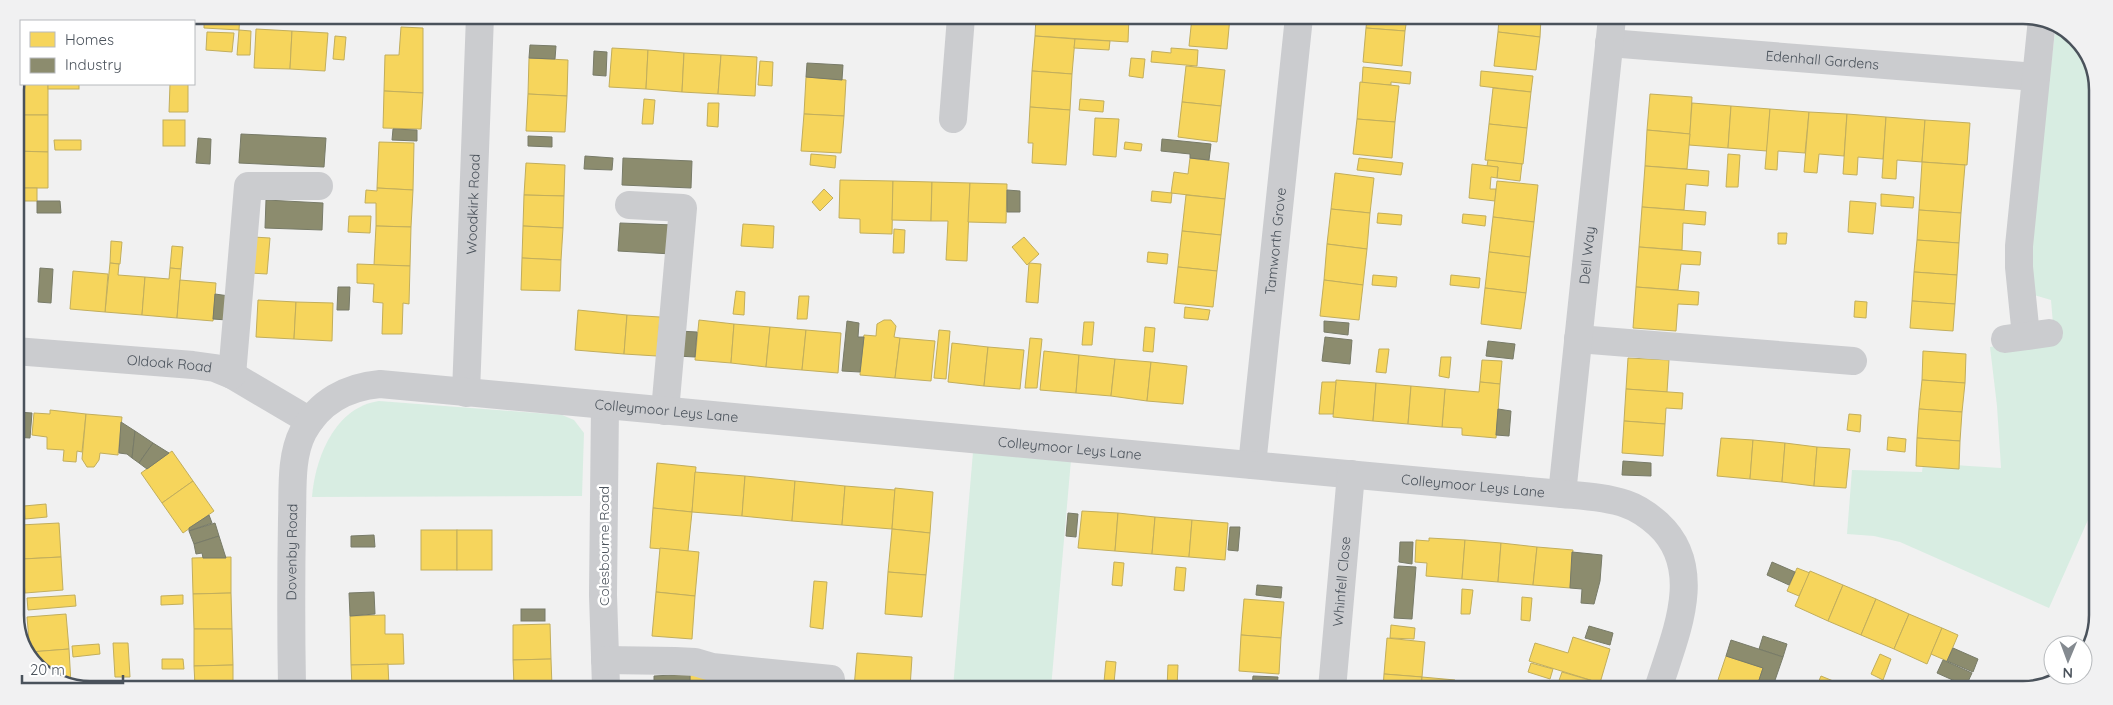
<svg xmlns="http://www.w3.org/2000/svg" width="2113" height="705" viewBox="0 0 2113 705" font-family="Quicksand,sans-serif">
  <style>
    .green { fill: #d8ede2 }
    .homes { fill: #f6d55c; stroke: #c2ae5c }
    .industry { fill: #8c8c6e; stroke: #787b68 }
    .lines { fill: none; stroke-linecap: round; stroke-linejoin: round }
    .minor { stroke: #cbcccf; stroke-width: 28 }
    .tram { stroke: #c6c7c9; stroke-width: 1 }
    .labels { text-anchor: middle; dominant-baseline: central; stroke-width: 5; stroke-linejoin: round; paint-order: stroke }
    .street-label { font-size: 14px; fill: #4a525b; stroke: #fff }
    .rim { fill: none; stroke: #4a525b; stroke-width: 2.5 }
  </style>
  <rect width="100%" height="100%" fill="#f1f1f1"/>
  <!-- green -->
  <g class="green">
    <path d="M2056 25 2082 44 2098 84 2095 504 2049 608 1900 542 1874 536 1847 534 1852 470 1922 472 1923 463 2001 468 1997 406 1990 347 2054 336 2051 300 2034 295 2030 246 2034 195Z"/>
    <path d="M379 401 562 415 574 420 584 433 582 496 312 497C315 458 335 407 379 401Z"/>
    <path d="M973 452 1071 460 1051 688H953Z"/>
  </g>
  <!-- homes -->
  <g class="homes">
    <path d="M204 15H240L239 30 204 28Z"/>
    <path d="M1036 17H1129L1128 42 1035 36Z"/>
    <path d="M1192 17H1230L1227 49 1189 46Z"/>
    <path d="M1367 18H1407L1405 31 1366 28Z"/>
    <path d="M1499 18H1541L1540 37 1498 32Z"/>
    <path d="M401 27 423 28V93L384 91 385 55H399Z"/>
    <path d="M1366 28 1405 31 1402 66 1363 62Z"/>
    <path d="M256 29 292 31 290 69 254 68Z"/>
    <path d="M239 30 251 31 250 55H237Z"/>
    <path d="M292 31 328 33 325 71 290 69Z"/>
    <path d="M207 32 234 33 232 52 206 50Z"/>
    <path d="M1498 32 1540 37 1536 70 1494 66Z"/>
    <path d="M335 36 346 37 344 60 333 59Z"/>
    <path d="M1035 36 1075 39 1072 74 1032 71Z"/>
    <path d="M1075 39 1110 41 1109 50 1074 48Z"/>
    <path d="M612 48 648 50 646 89 609 87Z"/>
    <path d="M1171 48 1198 50 1197 66 1151 62 1152 51 1171 53Z"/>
    <path d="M648 50 684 53 682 92 646 89Z"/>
    <path d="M684 53 721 55 718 94 682 92Z"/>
    <path d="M721 55 757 57 755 96 718 94Z"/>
    <path d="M529 58 568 60 567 96 528 94Z"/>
    <path d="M1131 58 1145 59 1143 78 1129 76Z"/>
    <path d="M760 61 773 62 772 86 758 85Z"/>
    <path d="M1186 66 1225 70 1221 106 1182 102Z"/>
    <path d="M1363 67 1411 72 1410 84 1391 82V85L1362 83Z"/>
    <path d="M1032 71 1072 74 1070 110 1030 107Z"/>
    <path d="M1481 71 1533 76 1531 92 1480 86Z"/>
    <path d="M806 77 846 80 844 116 804 114Z"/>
    <path d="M18 78H21V84H48V115H15V85Z"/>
    <path d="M1360 82 1399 86 1395 122 1357 119Z"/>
    <rect x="48" y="84" width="31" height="5"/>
    <path d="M170 84H188V112H169Z"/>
    <path d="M1493 88 1531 92 1527 128 1489 124Z"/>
    <path d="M384 91 423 93 421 129 383 128Z"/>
    <path d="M528 94 567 96 565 132 526 131Z"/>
    <path d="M1650 94 1692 97 1690 134 1647 130Z"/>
    <path d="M644 99 655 100 653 124H642Z"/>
    <path d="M1080 99 1104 101 1103 112 1079 110Z"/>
    <path d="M1182 102 1221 106 1217 142 1178 137Z"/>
    <path d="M708 103H719L718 127 707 126Z"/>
    <path d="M1692 103 1731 106 1728 148 1689 145Z"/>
    <path d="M1731 106 1770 109 1767 151 1728 148Z"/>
    <path d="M1030 107 1070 110 1066 165 1032 163 1033 143H1028Z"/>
    <path d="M1770 109 1809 112 1805 153 1778 151 1777 170 1765 169Z"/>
    <path d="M1809 112 1847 114 1844 156 1819 154 1817 173 1804 172Z"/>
    <path d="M804 114 844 116 841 153 801 151Z"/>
    <path d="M1847 114 1886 117 1883 159 1858 157 1857 175 1843 174Z"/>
    <path d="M15 115H48V152L15 151Z"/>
    <path d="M1886 117 1925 120 1922 162 1897 160 1896 179 1882 178Z"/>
    <path d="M1095 118 1119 119 1116 157 1093 155Z"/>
    <path d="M1357 119 1395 122 1392 158 1353 154Z"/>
    <rect x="163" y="120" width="22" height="26"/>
    <path d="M1925 120 1970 123 1967 165 1922 162Z"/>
    <path d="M1489 124 1527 128 1523 164 1485 160Z"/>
    <path d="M1647 130 1690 134 1687 169 1645 166Z"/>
    <path d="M54 140H81V150H55Z"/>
    <path d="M379 142 414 143 413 190 377 188Z"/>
    <path d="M1125 142 1142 144 1141 151 1124 149Z"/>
    <path d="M15 151 48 152V188H15Z"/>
    <path d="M811 154 836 156 835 168 810 165Z"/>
    <path d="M1728 154 1740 155 1738 187H1726Z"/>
    <path d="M1190 158 1229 163 1225 199 1171 193 1174 172 1188 174Z"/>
    <path d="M1359 158 1403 163 1401 175 1357 170Z"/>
    <path d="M1488 160 1522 164 1520 181 1497 178 1498 167 1487 166Z"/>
    <path d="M1922 162 1965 165 1961 213 1919 210Z"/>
    <path d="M526 163 565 165 564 196 524 195Z"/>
    <path d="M1472 164 1498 167 1497 178 1491 177 1490 189H1496L1495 201 1469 198Z"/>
    <path d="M1645 166 1709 171 1708 186 1686 184 1684 210 1642 207Z"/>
    <path d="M1335 173 1374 178 1370 213 1331 209Z"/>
    <path d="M840 180 893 181 892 234 860 233V219L839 218Z"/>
    <path d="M893 181 932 182 931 221 892 220Z"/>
    <path d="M1497 181 1538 185 1534 222 1493 217Z"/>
    <path d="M932 182 970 183 967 261 946 260 948 221H931Z"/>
    <path d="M970 183 1007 184 1006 223 968 222Z"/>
    <rect x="15" y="188" width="22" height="13"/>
    <path d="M377 188 413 190 411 227 376 226V203H365L366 190 377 191Z"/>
    <path d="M824 189 833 198 820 211 812 202Z"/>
    <path d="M1152 191 1172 193 1171 203 1151 201Z"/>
    <path d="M1881 194 1914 197 1913 208 1881 206Z"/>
    <path d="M524 195 564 196 563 228 523 226Z"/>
    <path d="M1186 195 1225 199 1221 235 1182 231Z"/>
    <path d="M1850 201 1876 203 1873 234 1848 232Z"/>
    <path d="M1642 207 1706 212 1705 225 1683 223 1682 250 1639 247Z"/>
    <path d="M1331 209 1370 213 1367 249 1327 244Z"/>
    <path d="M1919 210 1961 213 1959 243 1917 240Z"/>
    <path d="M1378 213 1402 215 1401 225 1377 223Z"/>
    <path d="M1463 214 1486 216 1485 226 1462 223Z"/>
    <path d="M349 216H371L370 233 348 232Z"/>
    <path d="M1493 217 1534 222 1530 257 1489 252Z"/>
    <path d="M743 224 774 226 773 248 741 246Z"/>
    <path d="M376 226 411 227 410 266 374 265Z"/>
    <path d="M523 226 563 228 561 260 522 258Z"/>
    <path d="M894 229 905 230 904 253H893Z"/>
    <path d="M1182 231 1221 235 1217 271 1178 267Z"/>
    <path d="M1778 233H1787L1786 244H1778Z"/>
    <path d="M253 237 270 238 267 274 250 273Z"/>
    <path d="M1024 237 1039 254 1027 265 1012 247Z"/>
    <path d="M1917 240 1959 243 1957 275 1914 272Z"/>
    <path d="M111 241 122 242 120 264 110 263Z"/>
    <path d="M1327 244 1367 249 1363 285 1324 280Z"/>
    <path d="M172 246 183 247 181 269 170 268Z"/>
    <path d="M1639 247 1701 252 1700 265 1681 264 1678 290 1636 287Z"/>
    <path d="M1148 252 1168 254 1167 264 1147 262Z"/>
    <path d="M1489 252 1530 257 1526 293 1485 288Z"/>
    <path d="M522 258 561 260 560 291 521 290Z"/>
    <path d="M110 263 119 264 118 275 145 277 142 315 105 312Z"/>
    <path d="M1029 263 1041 264 1038 303 1026 302Z"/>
    <path d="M357 264 410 266 409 304 403 303 402 334H382L383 303 373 302 374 284 357 283Z"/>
    <path d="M1178 267 1217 271 1213 307 1174 303Z"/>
    <path d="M170 268 181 269 177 318 142 315 145 277 169 279Z"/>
    <path d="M73 271 108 274 105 312 70 309Z"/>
    <path d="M1914 272 1957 275 1955 304 1912 301Z"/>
    <path d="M1373 275 1397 277 1396 287 1372 285Z"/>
    <path d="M1451 275 1480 278 1479 288 1450 285Z"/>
    <path d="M180 280 216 283 213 321 177 318Z"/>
    <path d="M1324 280 1363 285 1359 320 1320 316Z"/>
    <path d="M1636 287 1699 292 1698 305 1678 304 1676 331 1633 328Z"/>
    <path d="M1485 288 1526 293 1521 329 1481 324Z"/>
    <path d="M736 291 745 292 744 315 733 314Z"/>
    <path d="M799 296H809L807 319H797Z"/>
    <path d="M258 300 296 302 294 339 256 337Z"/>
    <path d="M1855 301 1867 302 1866 318 1854 317Z"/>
    <path d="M1912 301 1955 304 1953 331 1910 328Z"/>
    <path d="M296 302 333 303 332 341 294 339Z"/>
    <path d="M1185 307 1210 310 1208 320 1184 318Z"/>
    <path d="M578 310 627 315 624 354 575 350Z"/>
    <path d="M627 315 660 317 657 356 624 354Z"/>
    <path d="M699 320 734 324 731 363 695 360Z"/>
    <path d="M884 320H891L896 326 894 337 900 338 895 378 860 375 864 335 876 336 877 324Z"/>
    <path d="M1084 322H1094L1092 345H1082Z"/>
    <path d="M734 324 770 327 766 367 731 363Z"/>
    <path d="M770 327 806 330 802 370 766 367Z"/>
    <path d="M1145 327 1155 328 1153 352 1143 351Z"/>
    <path d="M806 330 841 333 838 373 802 370Z"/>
    <path d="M939 330 950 331 946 379 934 378Z"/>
    <path d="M900 338 935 341 931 381 895 378Z"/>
    <path d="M1030 338 1042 339 1037 388H1025Z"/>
    <path d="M952 343 988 347 984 386 948 382Z"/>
    <path d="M988 347 1024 350 1020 389 984 386Z"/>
    <path d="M1379 349H1389L1386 373 1376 372Z"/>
    <path d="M1044 351 1079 355 1076 393 1040 390Z"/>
    <path d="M1923 351 1966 354 1965 383 1922 380Z"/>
    <path d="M1079 355 1115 359 1111 396 1076 393Z"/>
    <path d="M1441 357H1451L1449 378 1439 376Z"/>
    <path d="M1628 358 1669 360 1667 392 1626 389Z"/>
    <path d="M1115 359 1151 362 1147 401 1111 396Z"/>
    <path d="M1482 360 1502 361 1500 384 1480 382Z"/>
    <path d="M1151 362 1187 366 1183 404 1147 401Z"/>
    <path d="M1336 380 1376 383 1373 421 1333 417Z"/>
    <path d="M1922 380 1965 383 1962 412 1919 409Z"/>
    <path d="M1322 382H1336L1333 414H1319Z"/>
    <path d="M1480 382 1500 384 1496 438 1462 435V428L1442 427 1445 389 1479 392Z"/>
    <path d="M1376 383 1411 386 1408 424 1373 421Z"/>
    <path d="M1411 386 1445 389 1442 427 1408 424Z"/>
    <path d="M1626 389 1683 393 1682 409 1666 408 1665 424 1624 421Z"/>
    <path d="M1919 409 1962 412 1960 441 1917 438Z"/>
    <path d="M50 410 86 414 82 452 77 451 76 462 63 461 64 450 47 449V437L32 435 34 413 50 414Z"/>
    <path d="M86 414 122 417 118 455 100 453 99 460 94 467H87L82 459Z"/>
    <path d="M1849 414 1861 415 1860 432 1847 430Z"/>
    <path d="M1624 421 1665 424 1663 456 1622 453Z"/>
    <path d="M1888 437 1906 439 1905 452 1887 450Z"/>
    <path d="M1721 438 1753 440 1750 479 1717 476Z"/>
    <path d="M1917 438 1960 441 1959 469 1916 466Z"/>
    <path d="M1753 440 1785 443 1782 482 1750 479Z"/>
    <path d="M1785 443 1817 447 1814 486 1782 482Z"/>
    <path d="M1817 447 1850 449 1846 488 1814 486Z"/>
    <path d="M172 451 193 481 162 503 141 473Z"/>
    <path d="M657 463 696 467 692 512 653 508Z"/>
    <path d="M695 472 745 476 742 516 692 512Z"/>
    <path d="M745 476 795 481 792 521 742 516Z"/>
    <path d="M193 481 214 511 183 533 162 503Z"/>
    <path d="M795 481 845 486 842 525 792 521Z"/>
    <path d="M845 486 895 490 892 529 842 525Z"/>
    <path d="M895 488 933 492 930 533 892 529Z"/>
    <path d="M46 504 47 517 25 519 24 506Z"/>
    <path d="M653 508 692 512 688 551 650 548Z"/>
    <path d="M1082 511 1118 513 1115 551 1078 548Z"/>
    <path d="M1118 513 1155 517 1152 554 1115 551Z"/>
    <path d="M1155 517 1192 520 1189 557 1152 554Z"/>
    <path d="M1192 520 1228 523 1225 560 1189 557Z"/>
    <path d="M59 523 61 557 22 559 20 525Z"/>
    <path d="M892 529 930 533 926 575 888 572Z"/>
    <rect x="421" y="530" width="36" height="40"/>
    <rect x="457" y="530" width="35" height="40"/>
    <path d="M1429 538 1465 540 1462 579 1426 576 1427 563 1415 562 1416 540 1429 541Z"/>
    <path d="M1465 540 1501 543 1498 582 1462 579Z"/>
    <path d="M1501 543 1537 547 1533 585 1498 582Z"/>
    <path d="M1537 547 1573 550 1570 588 1533 585Z"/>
    <path d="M660 548 699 552 695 596 656 592Z"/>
    <path d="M61 557 63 590 25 593 22 559Z"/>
    <path d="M231 557V593L193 594 192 558Z"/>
    <path d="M1114 562 1124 563 1122 586 1112 585Z"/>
    <path d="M1176 567 1186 568 1184 591 1174 590Z"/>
    <path d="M1797 568 1810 573 1799 596 1787 591Z"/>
    <path d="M1810 571 1843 585 1828 621 1795 606Z"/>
    <path d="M888 572 926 575 922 617 885 614Z"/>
    <path d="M814 581 827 582 823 629 810 627Z"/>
    <path d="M1843 585 1876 599 1861 635 1828 621Z"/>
    <path d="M1462 589 1473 590 1470 614H1461Z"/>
    <path d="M656 592 695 596 692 639 652 636Z"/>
    <path d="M231 593 232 629H194L193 594Z"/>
    <path d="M75 595 76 606 28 610 27 598Z"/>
    <path d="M183 595V604L161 605V596Z"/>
    <path d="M1522 597 1532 598 1530 621 1521 620Z"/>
    <path d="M1244 599 1284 602 1281 638 1241 635Z"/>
    <path d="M1876 599 1909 614 1894 649 1861 635Z"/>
    <path d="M66 614 69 649 30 652 27 617Z"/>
    <path d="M1909 614 1942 628 1927 664 1894 649Z"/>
    <path d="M385 615V634H403L404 664 351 665 350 616Z"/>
    <path d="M550 624 551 659 513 660V625Z"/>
    <path d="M1391 625 1415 628 1414 639 1390 638Z"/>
    <path d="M1942 628 1958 635 1947 661 1931 654Z"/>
    <path d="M194 629H232L233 665 194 666Z"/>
    <path d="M1241 635 1281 638 1279 674 1239 671Z"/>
    <path d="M1573 637 1610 649 1600 683 1529 661 1535 643 1568 653Z"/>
    <path d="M1387 638 1425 642 1422 677 1384 674Z"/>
    <path d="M113 643H128L130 677H115Z"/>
    <path d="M99 644 100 654 73 657 72 646Z"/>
    <path d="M69 649 71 684H63L30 661V652Z"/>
    <path d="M857 653 912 657 910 688H854Z"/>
    <path d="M1880 654 1891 659 1883 680 1871 674Z"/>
    <path d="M1726 656 1763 668 1756 689H1715Z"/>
    <path d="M162 659H183L184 669H162Z"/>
    <path d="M551 659 552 687H514L513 660Z"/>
    <path d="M1106 661 1116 662 1114 683 1104 682Z"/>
    <path d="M1531 663 1553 669 1550 679 1528 672Z"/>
    <path d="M388 664 389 687H352L351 665Z"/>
    <path d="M233 665V686H195L194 666Z"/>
    <path d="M1168 665H1178L1177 688H1167Z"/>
    <path d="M1562 672 1600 683 1598 689H1556Z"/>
    <path d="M707 673 708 687H690V674Z"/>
    <path d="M1384 674 1422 677 1421 689H1383Z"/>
    <path d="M1821 676 1843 685 1841 690H1815Z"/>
    <path d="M1422 677 1455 680V689L1421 688Z"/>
  </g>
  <!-- industry -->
  <g class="industry">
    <path d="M530 45 556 46 555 59 529 58Z"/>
    <path d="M594 51 607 52 606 76 593 75Z"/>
    <path d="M807 63 843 65 842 80 806 77Z"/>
    <path d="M393 129 417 130V141L392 140Z"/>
    <path d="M241 134 326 138 324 167 239 163Z"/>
    <path d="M528 136 552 137V147L528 146Z"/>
    <path d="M198 138 211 139 210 164 196 163Z"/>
    <path d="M1162 139 1211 144 1209 160 1190 158V154L1161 151Z"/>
    <path d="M585 156 613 158 612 170 584 169Z"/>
    <path d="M623 158 692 161 691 188 622 185Z"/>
    <path d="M1007 190 1020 191V212H1007Z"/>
    <path d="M266 200 323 203 322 230 265 228Z"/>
    <path d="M37 201H60L61 213H37Z"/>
    <path d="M620 223 674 225 672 254 618 251Z"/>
    <path d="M40 268 53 269 51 303 38 302Z"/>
    <path d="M338 287H350L349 310H337Z"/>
    <path d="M215 294 229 296 227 320 213 319Z"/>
    <path d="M847 321 859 323 858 337H864L860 372 842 371Z"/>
    <path d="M1324 321 1349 323 1348 335 1324 332Z"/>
    <path d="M679 331 697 332 695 357 677 356Z"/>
    <path d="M1325 337 1352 340 1350 364 1322 361Z"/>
    <path d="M1488 341 1515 344 1513 359 1486 356Z"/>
    <path d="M1498 409 1511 411 1509 436 1496 435Z"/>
    <path d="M17 412 32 413 30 438 15 437Z"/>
    <path d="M121 422 135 431 132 458 127 454 119 453Z"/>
    <path d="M135 431 153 443 139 463 132 458Z"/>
    <path d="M153 443 169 453 147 469 139 463Z"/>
    <path d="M1623 461 1651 463V476L1622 475Z"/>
    <path d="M1068 513 1078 514 1076 537 1066 536Z"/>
    <path d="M209 515 212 523 189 531V528Z"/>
    <path d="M215 523 219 536 194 544 189 531Z"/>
    <path d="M1230 527H1240L1238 551 1228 550Z"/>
    <path d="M374 535 375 547H351V536Z"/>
    <path d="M219 536 226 558H203L202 553 196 554 194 544Z"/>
    <path d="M1400 542H1413L1412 564 1399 562Z"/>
    <path d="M1572 552 1602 555 1600 581 1594 604 1581 603 1582 589 1570 588Z"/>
    <path d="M1772 562 1795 572 1789 585 1767 575Z"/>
    <path d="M1398 566 1416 567 1412 619 1394 618Z"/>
    <path d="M1257 585 1282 587 1281 598 1256 595Z"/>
    <path d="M374 592 375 614 350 616 349 593Z"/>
    <rect x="521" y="609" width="24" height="12"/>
    <path d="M1589 626 1613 633 1610 645 1585 638Z"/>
    <path d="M1763 636 1787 644 1783 657 1759 649Z"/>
    <path d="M1731 640 1783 657 1772 689H1756L1763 668 1726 656Z"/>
    <path d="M1953 648 1978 659 1973 672 1947 661Z"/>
    <path d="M1943 660 1972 673 1966 686 1937 673Z"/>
    <path d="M690 674V687H654V676Z"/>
    <path d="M1253 676 1278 677 1277 687 1252 686Z"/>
  </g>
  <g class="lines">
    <!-- minor -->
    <g class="minor">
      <path id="s1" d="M1609 43 2036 77"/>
      <path d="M953 119 961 17"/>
      <path d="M629 205 683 208 665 411"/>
      <path d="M2026 336 2019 267V246L2042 19"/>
      <path d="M1578 339 1853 361"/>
      <path d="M2005 339 2049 333"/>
      <path id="s2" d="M15 351 193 365 215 368 232 375 310 421"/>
      <path d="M232 375 248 186H319"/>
      <path id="s3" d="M466 393 480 16"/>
      <path d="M605 405 603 595 606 687"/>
      <path id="s4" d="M1252 465 1299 17"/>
      <path id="s5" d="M1562 494 1612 18"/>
      <path d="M605 660 675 661 695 662 712 667 831 679"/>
      <path id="s6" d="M292 687C291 631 291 575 292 519 293 491 290 457 303 432 319 402 347 387 380 384L1562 494C1583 496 1606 497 1626 504 1638 508 1649 516 1658 524 1707 569 1674 637 1658 689"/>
      <path id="s7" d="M1332 689 1351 474"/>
    </g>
    <!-- tram -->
    <path class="tram" d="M2083 646 2094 619"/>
  </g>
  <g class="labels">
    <!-- street labels -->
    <g class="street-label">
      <text stroke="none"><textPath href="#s1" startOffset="214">Edenhall Gardens</textPath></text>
      <text stroke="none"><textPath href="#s3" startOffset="189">Woodkirk Road</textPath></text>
      <text stroke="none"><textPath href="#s4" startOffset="225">Tamworth Grove</textPath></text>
      <text stroke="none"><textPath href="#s5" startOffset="240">Dell Way</textPath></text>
      <text stroke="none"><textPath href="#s2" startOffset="155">Oldoak Road</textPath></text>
      <text stroke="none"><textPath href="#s6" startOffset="639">Colleymoor Leys Lane</textPath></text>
      <text stroke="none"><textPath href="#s6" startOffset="1044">Colleymoor Leys Lane</textPath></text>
      <text stroke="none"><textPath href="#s6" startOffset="1449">Colleymoor Leys Lane</textPath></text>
      <text transform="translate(604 546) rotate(-90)">Colesbourne Road</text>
      <text stroke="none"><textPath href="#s6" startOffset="135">Dovenby Road</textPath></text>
      <text stroke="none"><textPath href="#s7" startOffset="108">Whinfell Close</textPath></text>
    </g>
  </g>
  <!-- crop -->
  <path d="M0 0H2113V705H0ZM90 24H2023A66 66 0 0 1 2089 90V615A66 66 0 0 1 2023 681H90A66 66 0 0 1 24 615V90A66 66 0 0 1 90 24Z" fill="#f1f1f2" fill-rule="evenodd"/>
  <path class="rim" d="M90 24H2023A66 66 0 0 1 2089 90V615A66 66 0 0 1 2023 681H90A66 66 0 0 1 24 615V90A66 66 0 0 1 90 24Z"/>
  <!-- legend -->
  <rect x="20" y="20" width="175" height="65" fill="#ffffff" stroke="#b7babd"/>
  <rect x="30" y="32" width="25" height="15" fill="#f6d55c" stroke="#b7babd"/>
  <text x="65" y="45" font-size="15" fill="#4a525b">Homes</text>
  <rect x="30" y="58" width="25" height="15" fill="#8c8c6e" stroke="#b7babd"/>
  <text x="65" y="70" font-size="15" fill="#4a525b">Industry</text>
  <!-- north arrow -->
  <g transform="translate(2068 660) rotate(181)"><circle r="24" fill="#ffffff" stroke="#b7babd"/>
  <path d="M0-4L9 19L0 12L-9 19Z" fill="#848a90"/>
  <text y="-8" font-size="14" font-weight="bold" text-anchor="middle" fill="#4a525b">N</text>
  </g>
  <!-- scale -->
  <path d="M22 675v8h101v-8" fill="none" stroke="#4a525b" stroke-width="2.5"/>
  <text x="30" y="675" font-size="15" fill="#4a525b" stroke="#ffffff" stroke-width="4" paint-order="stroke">20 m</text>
</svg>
